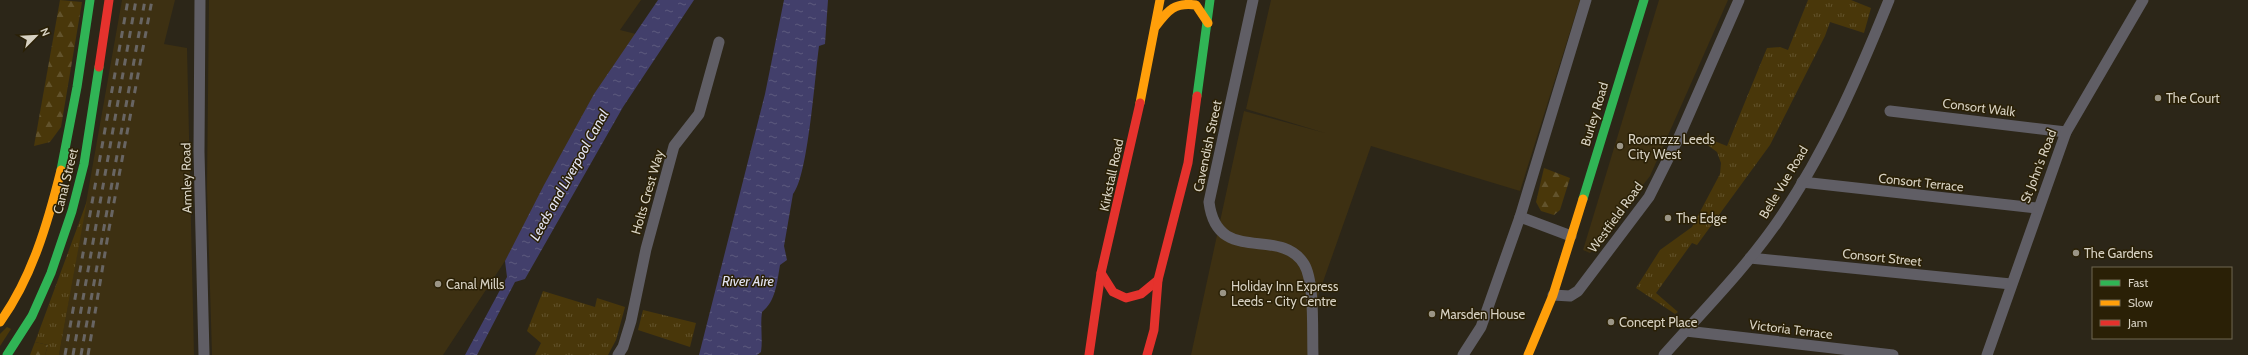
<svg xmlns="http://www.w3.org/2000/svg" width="2248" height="355" font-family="Cabin,sans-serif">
<defs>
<pattern id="grass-tufts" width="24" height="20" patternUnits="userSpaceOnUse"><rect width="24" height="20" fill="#49370a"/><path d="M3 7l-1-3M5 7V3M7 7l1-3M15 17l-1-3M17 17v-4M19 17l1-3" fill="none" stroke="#62532c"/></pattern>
<pattern id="forest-firs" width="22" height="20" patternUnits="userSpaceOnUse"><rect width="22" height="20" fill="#49370a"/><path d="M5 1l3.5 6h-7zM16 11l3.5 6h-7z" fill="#62532c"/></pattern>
<pattern id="water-ripples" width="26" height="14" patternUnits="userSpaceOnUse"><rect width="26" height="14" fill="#423f6b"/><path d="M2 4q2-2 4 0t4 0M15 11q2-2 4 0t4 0" fill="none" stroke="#5d5a7e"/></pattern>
</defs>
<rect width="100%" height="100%" fill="#2c2618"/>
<!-- built -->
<g fill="#3d3012">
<path d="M122,0H175L164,44L187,48L194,355H59Z"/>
<path d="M209,0H641L620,30L636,34L505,261L443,355H212L207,188Z"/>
<path d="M1271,0H1580L1520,191L1371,146L1318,296V355H1191L1244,111L1325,133L1246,109Z"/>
<path d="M1659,0H1728L1650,176L1590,253L1583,250Z"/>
</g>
<!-- grass -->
<g fill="url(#grass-tufts)">
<path d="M1808,0H1851L1871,8L1864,33L1830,22L1825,36L1770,145L1697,245L1692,243L1656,293L1678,312L1675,314L1636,288L1660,250L1692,227L1720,174L1721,163L1717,152L1698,138L1699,135L1727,146L1767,48L1780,47L1788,50Z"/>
<path d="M87,201L59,355H45L48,345L35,342Z"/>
<path d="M543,291L595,307L597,298L625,307L616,340L608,355H535L541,343L527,331Z"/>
<path d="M643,310L696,323L690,347L638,330Z"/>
<path d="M7,327L11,329L0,346V334Z"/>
</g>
<!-- forest -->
<g fill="url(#forest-firs)">
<path d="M60,0L82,2L61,127L50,142L34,146Z"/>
<path d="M1544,168L1570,178L1560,210L1554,215L1541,211L1536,202Z"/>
<path d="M35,342L48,345L45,355H30Z"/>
</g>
<!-- water -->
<g fill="url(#water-ripples)">
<path d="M658,0H694L623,107L525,279L515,282L477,355H465L507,277L505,261L544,185L594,94Z"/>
<path d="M784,0H828L825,44L819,46C815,75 808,177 793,194L784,246L787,260L780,265C777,282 776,301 762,312C760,326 763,338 761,352L757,355H699L765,94Z"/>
</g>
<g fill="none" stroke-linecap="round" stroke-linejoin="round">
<!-- street -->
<g stroke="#605e65" stroke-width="11">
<path d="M200,0L199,152L204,355"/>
<path d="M1253,0L1209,202C1217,267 1280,225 1304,264C1315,282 1312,333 1313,355"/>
<path d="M1890,111L2066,132"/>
<path d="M1802,182L2037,208"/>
<path d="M1520,217L1571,236"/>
<path d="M1750,258L2011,284"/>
<path d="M1553,295L1570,296L1578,291L1649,197L1679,137L1739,0"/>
<path d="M1686,331L1893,355"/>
<path d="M618,355L623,347L631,321L646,249L674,146L699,114L719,42"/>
<path d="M1463,355L1481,327L1520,217L1586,0"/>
<path d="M1664,355C1702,312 1743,271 1776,224C1824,155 1858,77 1889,0"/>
<path d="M1987,355L2066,132L2143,0"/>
</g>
<!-- fast -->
<g stroke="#30b455" stroke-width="9">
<path d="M1197,96L1210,0"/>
<path d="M61,170L77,87L90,0"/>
<path d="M1583,199L1644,0"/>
<path d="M7,355L32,316L51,273L72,211L84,164L99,67"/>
</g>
<!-- slow -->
<g stroke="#ff9f0a" stroke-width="9">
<path d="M1156,26C1168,10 1175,2 1196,5L1208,23"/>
<path d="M1140,103L1160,0"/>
<path d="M0,322C32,278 48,222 61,170"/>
<path d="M1528,355L1553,295L1583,199"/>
</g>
<!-- jam -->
<g stroke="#e5322d" stroke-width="9">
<path d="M99,67L109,0"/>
<path d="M1101,273L1113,292L1126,298L1141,294L1158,280"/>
<path d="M1089,355L1101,273L1140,103"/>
<path d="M1147,355L1154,330L1158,280L1188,163L1197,96"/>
</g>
<!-- rail -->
<g stroke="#686563" stroke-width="3" stroke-dasharray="7 7" stroke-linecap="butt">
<path d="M65,355L128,0"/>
<path d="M73,355L136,0"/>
<path d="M81,355L145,0"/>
<path d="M88,355L109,229L152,0"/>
</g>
</g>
<!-- markers -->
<g fill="#9b9586" stroke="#2a2006" stroke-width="1.5">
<circle cx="2158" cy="98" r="4"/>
<circle cx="1620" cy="146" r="4"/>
<circle cx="1668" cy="218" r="4"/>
<circle cx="2076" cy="253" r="4"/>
<circle cx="438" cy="284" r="4"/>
<circle cx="1223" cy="293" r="4"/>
<circle cx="1432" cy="314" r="4"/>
<circle cx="1611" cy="322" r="4"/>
</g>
<g text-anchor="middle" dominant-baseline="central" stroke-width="3" stroke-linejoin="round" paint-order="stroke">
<!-- poi labels -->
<g font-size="13" fill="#d7d1c2" stroke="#2a2006" text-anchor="start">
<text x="2166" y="98">The Court</text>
<text x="1628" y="139">Roomzzz Leeds<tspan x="1628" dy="15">City West</tspan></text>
<text x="1676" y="218">The Edge</text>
<text x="2084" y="253">The Gardens</text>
<text x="446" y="284">Canal Mills</text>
<text x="1231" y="286">Holiday Inn Express<tspan x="1231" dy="15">Leeds - City Centre</tspan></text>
<text x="1440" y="314">Marsden House</text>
<text x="1619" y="322">Concept Place</text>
</g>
<!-- street labels -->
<g font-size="13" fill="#d7d1c2" stroke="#2a2006">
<text transform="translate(1979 107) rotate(7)">Consort Walk</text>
<text transform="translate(1594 114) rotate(-73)">Burley Road</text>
<text transform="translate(1207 146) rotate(-78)">Cavendish Street</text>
<text transform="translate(2038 166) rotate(-69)">St John's Road</text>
<text transform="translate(1111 175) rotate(-78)">Kirkstall Road</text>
<text transform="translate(186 178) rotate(-91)">Armley Road</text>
<text transform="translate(65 181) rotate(-76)">Canal Street</text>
<text transform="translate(1783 182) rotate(-59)">Belle Vue Road</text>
<text transform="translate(1921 182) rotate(6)">Consort Terrace</text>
<text transform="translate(647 192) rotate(-74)">Holts Crest Way</text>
<text transform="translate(1615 217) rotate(-54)">Westfield Road</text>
<text transform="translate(1882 257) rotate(6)">Consort Street</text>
<text transform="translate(1791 329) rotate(7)">Victoria Terrace</text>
</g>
<!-- water labels -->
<g font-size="14" font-style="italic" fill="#e2e3f3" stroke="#2a2006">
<text transform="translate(569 175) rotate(-61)">Leeds and Liverpool Canal</text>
<text x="748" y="281">River Aire</text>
</g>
</g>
<!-- legend -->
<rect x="2092" y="267" width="140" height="72" fill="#2a2006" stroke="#6f6751"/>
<rect x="2100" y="280" width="20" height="6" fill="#30b455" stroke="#6f6751"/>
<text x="2128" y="287" font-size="12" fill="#d7d1c2">Fast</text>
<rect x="2100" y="300" width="20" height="6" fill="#ff9f0a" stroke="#6f6751"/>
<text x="2128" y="307" font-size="12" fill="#d7d1c2">Slow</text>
<rect x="2100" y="320" width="20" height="6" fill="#e5322d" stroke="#6f6751"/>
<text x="2128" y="327" font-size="12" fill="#d7d1c2">Jam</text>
<!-- north arrow -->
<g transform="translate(36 36) rotate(66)" stroke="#2a2006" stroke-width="3" paint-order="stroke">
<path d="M0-3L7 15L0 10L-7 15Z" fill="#d7d1c2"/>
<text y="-6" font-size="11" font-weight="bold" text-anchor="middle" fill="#d7d1c2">N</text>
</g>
</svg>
